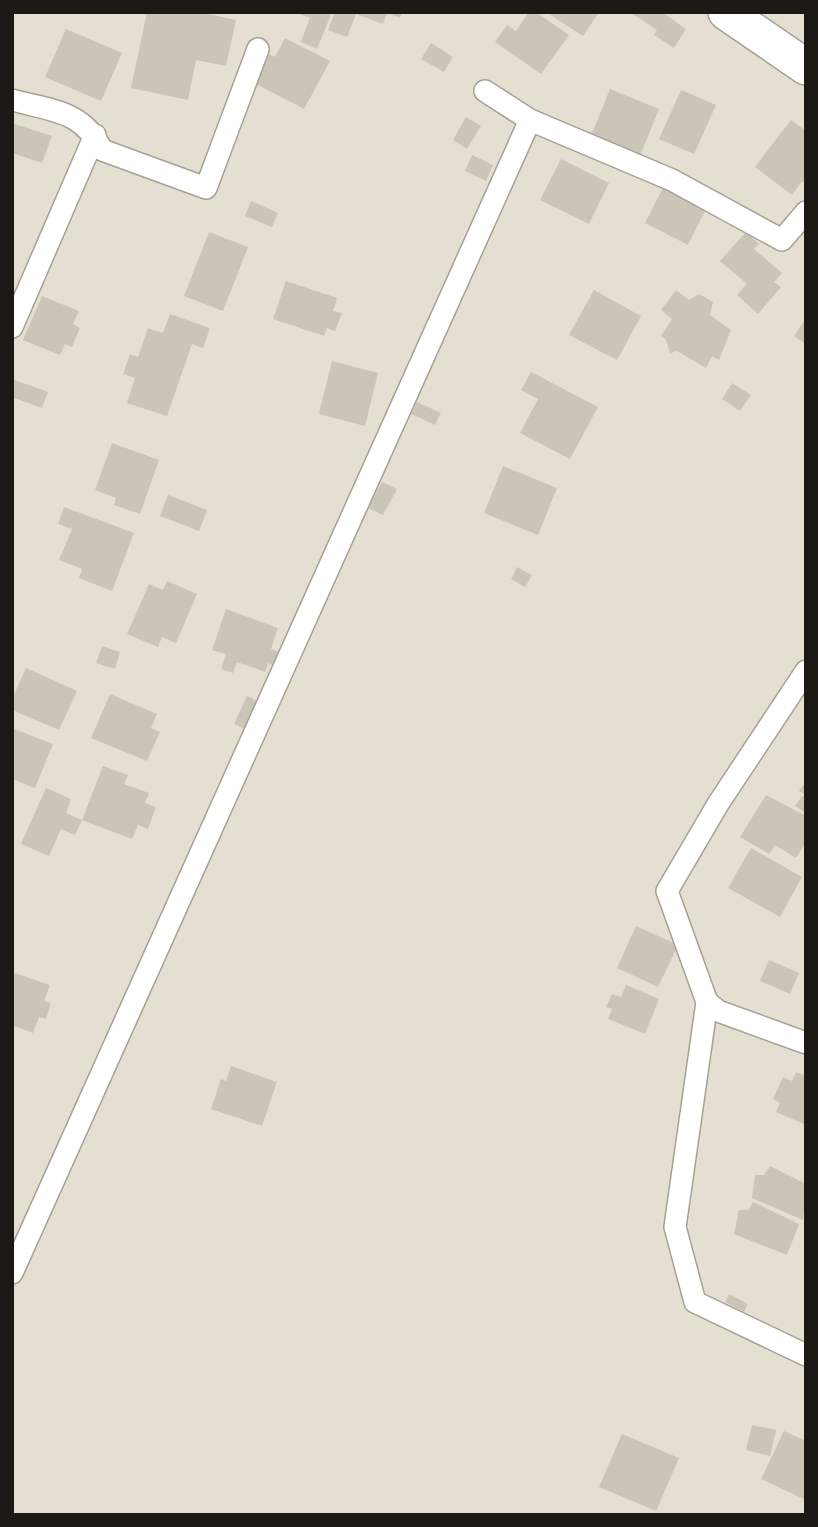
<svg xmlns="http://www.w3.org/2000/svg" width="818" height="1527" font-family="'Crimson Pro',serif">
<rect width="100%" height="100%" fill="#e4dfd0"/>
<!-- building -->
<g fill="#cbc5b7">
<path d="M147,12H199L236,20L226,66L196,60L188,100L131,88Z"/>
<path d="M295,12H332L317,49L301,42L310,18Z"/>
<path d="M335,12H402L400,18L387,13L383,24L356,14L347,37L328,30Z"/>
<path d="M529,12H536L569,35L541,74L495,42L507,25L516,31Z"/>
<path d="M546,12H599L583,36Z"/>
<path d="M630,12H662L686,29L674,48L654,35L657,30Z"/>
<path d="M66,29L122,53L101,101L45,77Z"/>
<path d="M285,38L330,61L304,109L256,84L269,54L275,57Z"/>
<path d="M431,43L453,57L444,72L421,59Z"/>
<path d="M610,89L659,109L638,161L589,141Z"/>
<path d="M681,90L716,105L694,154L659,139Z"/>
<path d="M466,117L481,126L467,149L453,140Z"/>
<path d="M791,120L806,131V184L802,181L792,195L755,167Z"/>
<path d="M12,123L52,136L42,163L12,153Z"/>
<path d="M472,155L493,165L486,181L465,171Z"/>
<path d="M561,159L609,183L589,224L540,200Z"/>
<path d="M664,186L707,207L688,245L645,223Z"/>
<path d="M251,201L278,213L272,227L245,216Z"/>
<path d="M209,232L248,247L223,311L184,296Z"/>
<path d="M746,232L759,244L754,249L782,273L774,282L781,287L758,314L737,295L747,284L720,261Z"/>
<path d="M286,281L337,298L333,311L342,313L335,331L327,328L324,336L273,319Z"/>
<path d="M594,290L641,316L617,360L569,335Z"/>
<path d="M676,290L689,300L699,294L713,302L710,315L731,330L719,360L712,356L706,368L677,351L670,353L666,340L661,336L672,319L661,310Z"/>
<path d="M42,296L79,311L73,324L80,328L72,347L65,344L60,355L23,340Z"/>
<path d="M170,314L210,328L203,348L192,344L167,416L127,403L135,378L123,374L130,354L138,357L148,328L163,333Z"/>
<path d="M806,318V344L794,336Z"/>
<path d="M332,361L378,373L365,426L319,414Z"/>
<path d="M531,372L598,407L570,459L520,433L538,399L521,390Z"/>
<path d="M12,379L48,392L42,408L12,397Z"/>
<path d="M732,383L751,395L740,411L722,399Z"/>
<path d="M417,402L441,413L435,425L411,414Z"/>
<path d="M112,443L159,460L140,514L114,505L116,498L95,490Z"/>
<path d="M503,466L557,488L538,535L484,513Z"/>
<path d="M382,482L397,489L383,515L368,508Z"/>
<path d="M168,495L207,510L199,531L160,516Z"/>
<path d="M64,507L134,533L112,591L79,578L82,569L59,560L72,529L58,524Z"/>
<path d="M517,567L532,575L525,587L511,579Z"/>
<path d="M167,581L197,594L176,643L162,637L158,647L127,634L149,584L163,590Z"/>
<path d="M226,609L278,628L271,649L281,653L276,666L268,663L265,672L237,662L233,673L221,669L226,654L212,650Z"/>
<path d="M102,646L120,652L115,669L96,663Z"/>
<path d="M26,668L77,691L59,730L12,710V699Z"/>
<path d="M110,694L157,714L151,728L160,732L147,761L91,738Z"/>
<path d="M247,696L265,705L252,732L234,724Z"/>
<path d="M12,728L53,744L35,788L12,779Z"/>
<path d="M103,766L128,775L124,784L149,793L145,803L156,807L148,829L138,825L132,839L82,820Z"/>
<path d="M806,781V795L799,791Z"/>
<path d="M46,788L71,799L66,813L82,820L75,835L61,829L49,856L21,844Z"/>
<path d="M766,795L806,816V842L796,858L775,845L769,854L740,837Z"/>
<path d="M802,796L806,798V813L795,806Z"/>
<path d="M751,848L802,877L780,917L728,888Z"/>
<path d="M636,926L678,945L658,987L617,968Z"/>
<path d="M769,960L799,973L790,994L760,981Z"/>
<path d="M12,972L50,985L44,1001L51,1003L46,1019L39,1017L33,1033L12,1025Z"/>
<path d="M626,985L659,999L645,1034L608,1019L612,1009L606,1007L612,994L621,997Z"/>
<path d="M231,1066L277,1082L262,1126L211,1109L221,1079L226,1081Z"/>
<path d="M796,1072L806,1076V1125L776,1112L780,1103L773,1099L783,1077L792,1081Z"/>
<path d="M770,1166L806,1184L803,1220L752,1198L755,1175H764Z"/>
<path d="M753,1202L799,1224L787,1255L734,1234L739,1210H748Z"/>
<path d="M729,1294L748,1304L744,1312L725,1302Z"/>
<path d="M752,1425L776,1430L770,1456L746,1450Z"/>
<path d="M784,1431L806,1441V1500L761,1479Z"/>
<path d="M622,1434L679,1458L656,1511L599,1487Z"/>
</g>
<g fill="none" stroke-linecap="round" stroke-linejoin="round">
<!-- minor casing -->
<g stroke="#a6a194" stroke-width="24">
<g id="minor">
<path d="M485,91L530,120"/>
<path d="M12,100C52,111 82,110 102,150L206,188L258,49"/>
<path d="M12,327L95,135"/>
<path d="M806,671L718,804L667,891L707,1002L675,1227L695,1302L806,1355"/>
<path d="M707,1002L718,1011L806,1043"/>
<path d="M12,1273L530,120L672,180L782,240L806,212"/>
</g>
</g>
<!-- trunk casing -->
<g stroke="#a6a194" stroke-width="38">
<path id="trunk" d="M726,12L806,67"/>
</g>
<!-- minor -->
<use href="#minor" stroke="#fff" stroke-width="21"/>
<!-- trunk -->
<use href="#trunk" stroke="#fff" stroke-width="35"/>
</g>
<!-- border -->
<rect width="818" height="1527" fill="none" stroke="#1b1914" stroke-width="28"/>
</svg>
